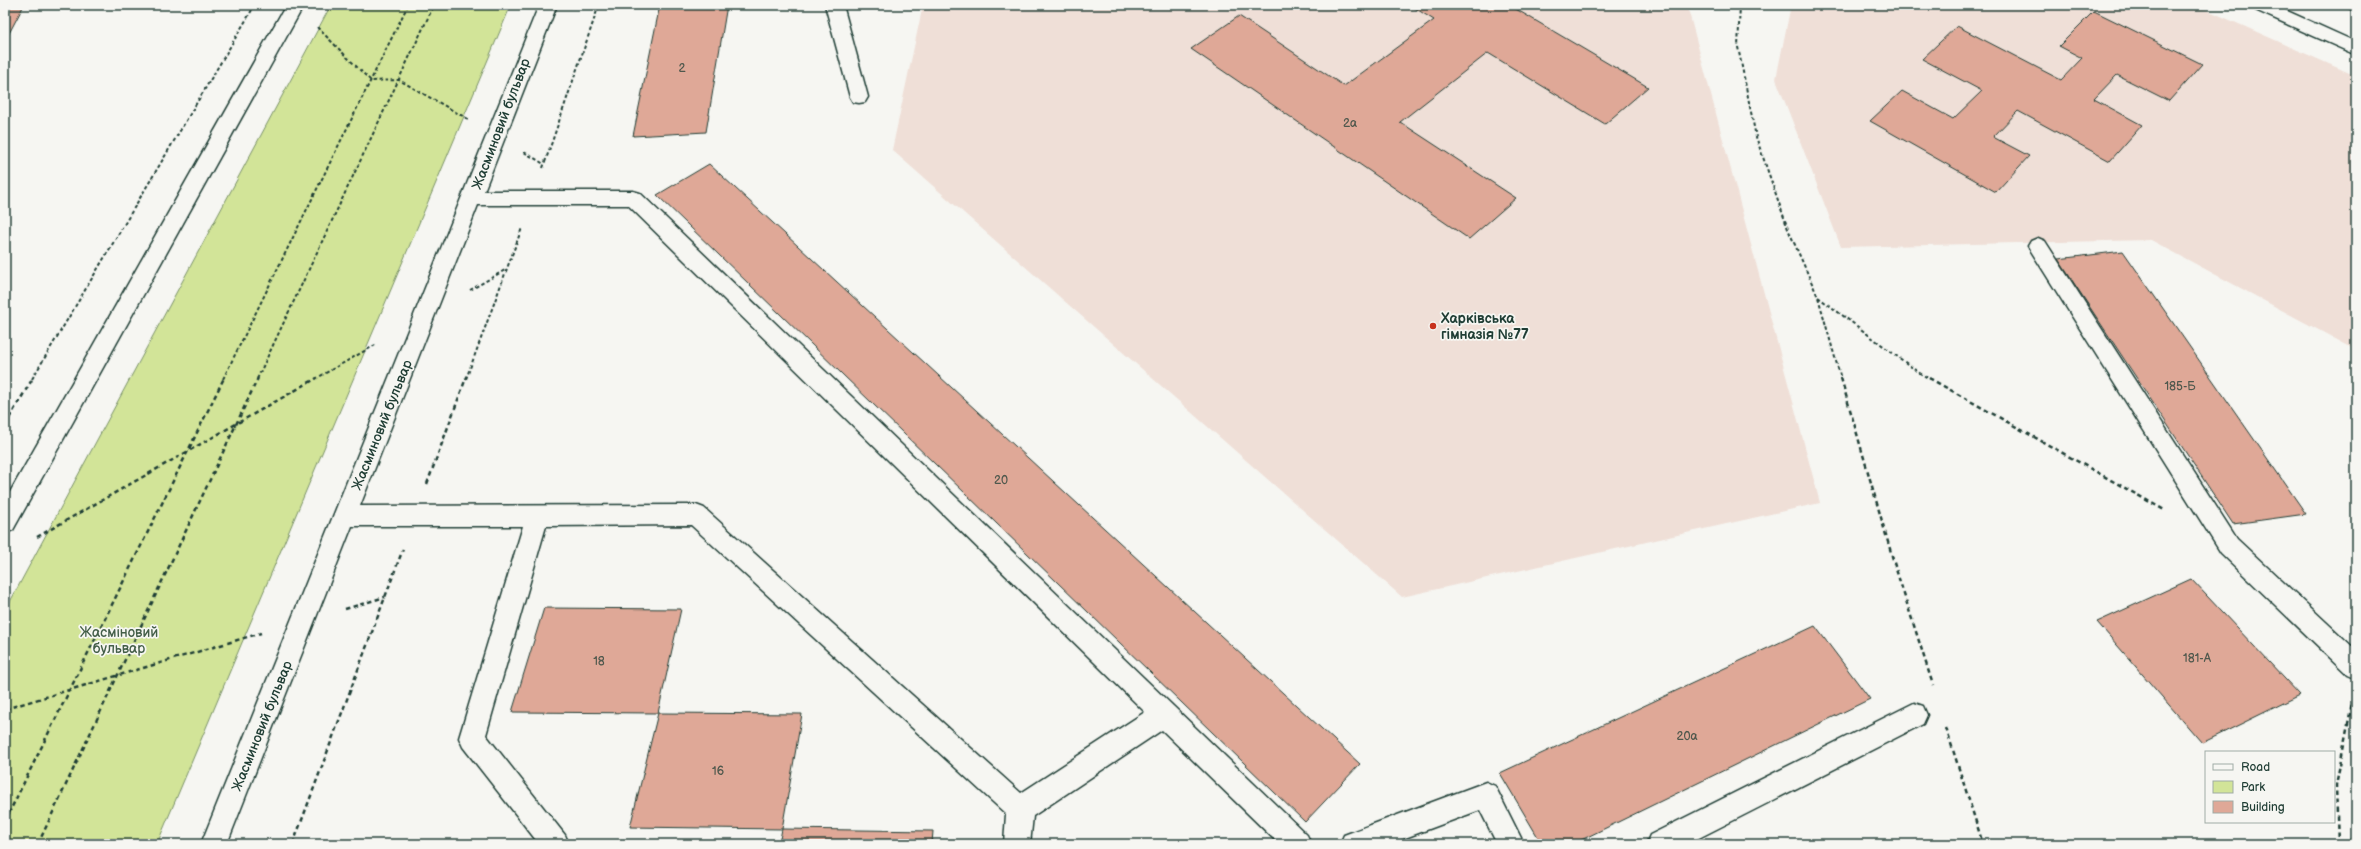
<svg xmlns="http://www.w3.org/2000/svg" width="2361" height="849" font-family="'Balsamiq Sans',sans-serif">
<rect width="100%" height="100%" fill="#f6f6f2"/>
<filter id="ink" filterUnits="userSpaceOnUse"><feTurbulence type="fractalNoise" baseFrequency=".025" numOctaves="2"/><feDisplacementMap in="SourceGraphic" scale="8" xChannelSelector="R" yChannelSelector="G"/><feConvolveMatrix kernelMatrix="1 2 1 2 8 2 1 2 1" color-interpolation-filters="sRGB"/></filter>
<g filter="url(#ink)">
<!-- built -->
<g fill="#efdfd7">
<path d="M923,5H1687L1820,503L1402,597L892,150Z"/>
<path d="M1791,5H2196L2356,76V350L2151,240L1841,247L1776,79Z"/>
</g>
<!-- green -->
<path fill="#d2e498" stroke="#789066" d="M331,5H511L157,844H5V611Z"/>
<!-- building -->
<g fill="#dfa897" stroke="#1f3d34">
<path d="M5,5H24L5,41Z"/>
<path d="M660,5H727L706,132L633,136Z"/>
<path d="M1410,5H1509L1648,87L1605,124L1488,53L1400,122L1516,198L1469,239L1191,49L1239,16L1344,86L1434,20Z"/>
<path d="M2340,5H2356V12Z"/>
<path d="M2094,11L2202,64L2169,101L2117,75L2094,99L2142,125L2110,161L2018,111L1993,137L2029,156L1996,192L1870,121L1902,91L1953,119L1982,91L1922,59L1957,26L2061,80L2082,58L2059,46Z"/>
<path d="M709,164L1360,764L1305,822L657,195Z"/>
<path d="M2123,251L2306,514L2233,524L2058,259Z"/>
<path d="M2191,579L2300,695L2202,743L2097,622Z"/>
<path d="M544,608L681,609L658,713L512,712Z"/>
<path d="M1815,626L1870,699L1573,844H1542L1500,773Z"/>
<path d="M658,713L802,714L782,829L630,827Z"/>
<path d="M782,829L933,831L932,844H779Z"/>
</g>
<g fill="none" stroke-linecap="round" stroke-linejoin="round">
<!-- minor casing -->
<g stroke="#1f3d34" stroke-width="3">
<g id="minor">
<path d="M286,5H304L13,530L5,533V501Z"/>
<path d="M539,5H557L484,191H633L640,193L1307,835L1311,844H1279L1162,730L1033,816L1030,844H1004L1006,814L691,525L546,526L486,735L565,835L569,844H539L463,747L459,738L523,526H352L227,844H201ZM478,205H628L1145,712L1021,793L704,508L696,505L360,506Z"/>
<path d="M825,5H843L868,97L865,102L859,103L853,102L850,97Z"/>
<path d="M2250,5H2274L2356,42V55L2253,9Z"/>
<path d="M2038,238L2045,241L2237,539L2356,650V678L2347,674L2221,553L2031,251L2028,246L2031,241Z"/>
<path d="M1914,703L1923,706L1927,715L1923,724L1687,844H1646L1650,835Z"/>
<path d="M1486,782L1495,786L1524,844H1497L1480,810L1389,844H1340L1344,835Z"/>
</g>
</g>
<!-- path-far1 -->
<g stroke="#1f3d34" stroke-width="2" stroke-dasharray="3.5 2.5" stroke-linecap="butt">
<path d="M1740,5L1738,47L1756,137L1788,229L1818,297L1841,379"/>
<path d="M317,27L371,81L399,80L468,119"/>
<path d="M524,152L544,164"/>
<path d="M543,168L599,5"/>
<path d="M470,290L505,270"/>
<path d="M1818,297L1918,372L1930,379"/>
<path d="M32,379L255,5"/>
<path d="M223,379L408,5"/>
<path d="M257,379L434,5"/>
<path d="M315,379L377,344"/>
<path d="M466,379L522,228"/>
</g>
<!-- path -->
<g stroke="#1f3d34" stroke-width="2.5" stroke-dasharray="4.5 3.5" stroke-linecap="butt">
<path d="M1841,378L1894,563L1933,685"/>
<path d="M1929,378L2166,511"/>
<path d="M5,425L33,378"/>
<path d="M427,484L466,378"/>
<path d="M37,537L317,378"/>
<path d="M345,609L385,597"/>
<path d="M5,709L261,633"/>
<path d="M1946,728L1983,844"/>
<path d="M5,821L224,378"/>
<path d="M38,844L258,378"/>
<path d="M293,844L403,549"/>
<path d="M2338,844L2336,785L2353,698"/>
</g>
<!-- minor -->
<use href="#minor" fill="#f6f6f2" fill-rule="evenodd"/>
</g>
</g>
<!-- markers -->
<circle fill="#c8321e" stroke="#f6f6f2" stroke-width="1.5" cx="1433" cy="326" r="4"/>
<g text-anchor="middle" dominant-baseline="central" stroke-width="3.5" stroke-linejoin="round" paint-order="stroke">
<!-- number labels -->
<g font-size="12" fill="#4f584d">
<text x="682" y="68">2</text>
<text x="1350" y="123">2а</text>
<text x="2180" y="386">185-Б</text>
<text x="1001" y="480">20</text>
<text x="2197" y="658">181-А</text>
<text x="599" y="661">18</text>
<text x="1687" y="736">20а</text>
<text x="718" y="771">16</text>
</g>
<!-- street labels -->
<g font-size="14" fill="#1f3d34" stroke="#f6f6f2">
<text transform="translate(501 124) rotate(-69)">Жасминовий бульвар</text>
<text transform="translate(382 425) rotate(-68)">Жасминовий бульвар</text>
<text transform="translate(262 726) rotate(-68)">Жасминовий бульвар</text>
</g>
<!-- poi labels -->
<g font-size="14" font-weight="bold" fill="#1f3d34" stroke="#f6f6f2" text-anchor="start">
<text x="1441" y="318">Харківська<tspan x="1441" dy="16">гімназія №77</tspan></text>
</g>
<!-- park labels -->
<g font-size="14" fill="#435e48" stroke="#f6f6f2">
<text x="119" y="632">Жасміновий<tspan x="119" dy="16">бульвар</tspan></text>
</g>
</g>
<!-- margin -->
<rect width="2361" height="849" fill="none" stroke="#f6f6f2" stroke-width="20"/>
<rect x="10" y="10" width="2341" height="829" fill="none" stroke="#1f3d34" stroke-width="1.5" filter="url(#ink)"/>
<!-- legend -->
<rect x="2205" y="751" width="130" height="72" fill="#f6f6f2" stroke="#a0aca6"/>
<rect x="2213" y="764" width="20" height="6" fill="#f6f6f2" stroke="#a0aca6"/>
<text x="2241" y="771" font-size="12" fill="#1f3d34">Road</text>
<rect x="2213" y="781" width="20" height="12" fill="#d2e498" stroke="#a0aca6"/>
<text x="2241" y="791" font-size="12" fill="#1f3d34">Park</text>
<rect x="2213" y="801" width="20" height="12" fill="#dfa897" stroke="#a0aca6"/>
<text x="2241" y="811" font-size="12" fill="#1f3d34">Building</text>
</svg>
